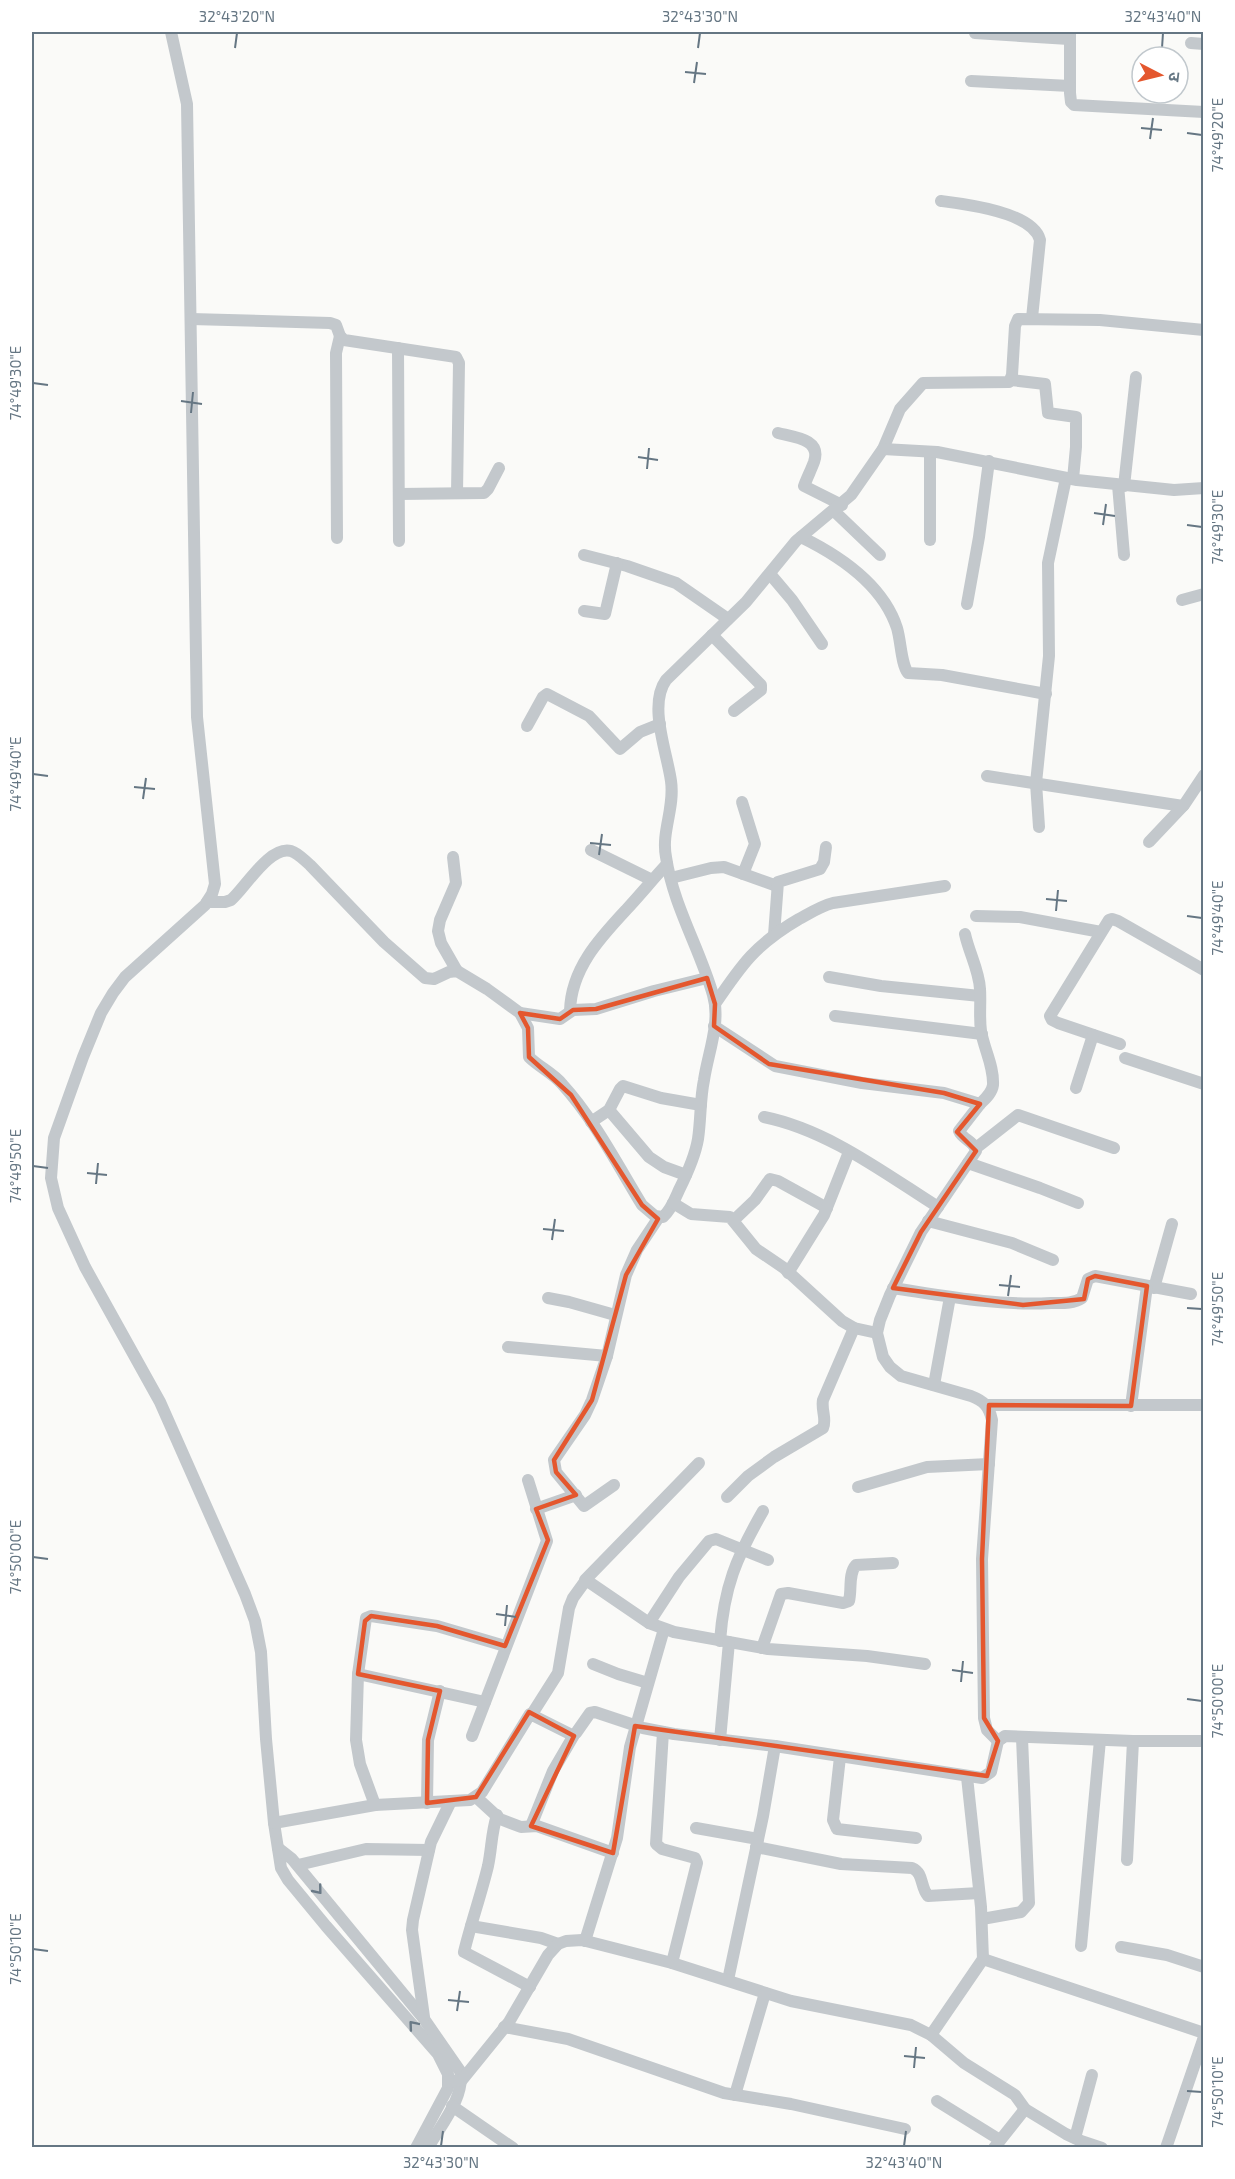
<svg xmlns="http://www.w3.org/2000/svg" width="1235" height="2179" font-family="'Exo 2','Noto Sans Devanagari',sans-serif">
<rect width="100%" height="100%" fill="#fafaf8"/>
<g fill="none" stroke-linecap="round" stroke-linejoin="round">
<!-- minor -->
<g stroke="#c3c8cc" stroke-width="12">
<path d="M171,32L187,104L197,717L215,884L212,894L205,905L125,977L113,993L101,1013L83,1057L54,1138L51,1178L58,1208L85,1267L160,1402L245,1594L255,1621L261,1652L266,1739L274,1823L281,1868L288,1880L326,1926L438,2054L448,2074V2088L416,2148"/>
<path d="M1070,32V93L1071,102L1074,105L1204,112"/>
<path d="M975,33L1069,39"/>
<path d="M1191,43L1204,44"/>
<path d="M971,81L1070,86"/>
<path d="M941,201C965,204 1033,212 1040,240L1032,318"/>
<path d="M191,319L330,323L336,325L340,336L344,340L456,357L459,363L457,493"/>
<path d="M398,348L399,541"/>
<path d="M1011,380L1045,384L1048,413L1076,417V447L1073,479"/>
<path d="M778,433C794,437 822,439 814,462C811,470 807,478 804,486L842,505"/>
<path d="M883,449L900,409L923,383L1009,382L1012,375L1015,326L1018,319L1100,320L1204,330"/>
<path d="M1118,485L1124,555"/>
<path d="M1124,486L1136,377"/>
<path d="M399,494L484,493L488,489L499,468"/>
<path d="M834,511L880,555"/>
<path d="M801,537C840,556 883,585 897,628C901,641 901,664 908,673L942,675L1046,694"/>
<path d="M337,538L336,353L340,336"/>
<path d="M930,540V452"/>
<path d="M584,555L627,566L676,583L728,619"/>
<path d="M770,574L792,600L822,644"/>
<path d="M1182,600L1204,594"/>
<path d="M967,604L979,537L989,461"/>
<path d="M584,611L605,614L617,563"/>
<path d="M712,635L761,685V690L734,711"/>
<path d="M527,726L543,697L547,694L589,716L620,749L640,732L660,724"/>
<path d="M987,776L1183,806"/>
<path d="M742,802L755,844L743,874"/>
<path d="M1039,827L1036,783L1049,656L1048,563L1066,478"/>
<path d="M1149,842L1184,805L1204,775"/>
<path d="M591,850L652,880"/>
<path d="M453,857L456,883L440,920L438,931L441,943L457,971"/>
<path d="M671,878L711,868L724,867L777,886"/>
<path d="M207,902H225L231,900C245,888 270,845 291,851C298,853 304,860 310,865L384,942L425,978L434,979L449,972L457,971L487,989L520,1013L528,1028L529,1057C539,1067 553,1073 562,1084C594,1119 617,1164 642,1205L655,1216L663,1217C671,1210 675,1199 679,1190C687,1174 695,1157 698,1139C701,1119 700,1099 704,1080C708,1053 721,1022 713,995C700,949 673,905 666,857C661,832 675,808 671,781C667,752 648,705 666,680L746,602L796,541L851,495L883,449L937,452L1077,480L1174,490L1204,488"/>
<path d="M976,916L1020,917L1101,932"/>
<path d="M774,935L778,882L820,869L824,862L826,847"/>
<path d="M829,977L881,986L980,996"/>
<path d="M715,1004C742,964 756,944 799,919C810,913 821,906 833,903L945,886"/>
<path d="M570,1011C571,969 599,939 626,910C640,895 653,879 667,864"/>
<path d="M520,1013L560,1019L573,1010L596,1009L654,991L707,978"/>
<path d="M835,1016L982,1034"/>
<path d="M714,1026L775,1066L862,1083L944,1093L980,1104C985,1099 992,1093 993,1085C994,1066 984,1049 981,1031C979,1016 981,1003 980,989C979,970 969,953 965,934"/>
<path d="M1120,1044L1058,1023L1052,1020L1050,1016L1109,920L1112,919L1118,921L1204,970"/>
<path d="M1125,1058L1204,1084"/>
<path d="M1076,1088L1093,1035"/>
<path d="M980,1104L959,1131C962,1139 975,1142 976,1151L921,1232L890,1295L880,1320L877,1333L883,1357L890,1367L901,1376L971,1396C984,1401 989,1406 992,1420L982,1559L984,1718L987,1730L998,1741"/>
<path d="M609,1110L649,1157L664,1167L686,1175"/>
<path d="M764,1117C828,1130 884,1173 938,1207"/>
<path d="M591,1122L609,1110L620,1089L623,1086L661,1098L701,1105"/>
<path d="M976,1148L1018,1115L1114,1148"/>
<path d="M968,1163L1040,1188L1078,1203"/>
<path d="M673,1203L691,1214L730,1217L756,1249L784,1268L842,1321L854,1328L877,1333"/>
<path d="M734,1220L755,1200L770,1179L778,1181L827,1208"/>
<path d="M928,1221L1012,1243L1053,1260"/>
<path d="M788,1273L824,1215L849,1152"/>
<path d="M893,1288C946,1296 997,1306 1051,1303C1062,1303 1073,1304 1082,1298L1088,1279L1095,1276L1191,1294"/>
<path d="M1154,1288L1172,1224"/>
<path d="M548,1298L569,1302L615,1315"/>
<path d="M508,1347L607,1356"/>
<path d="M934,1385L950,1297"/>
<path d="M987,1405H1204"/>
<path d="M1131,1406L1147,1286"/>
<path d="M614,1485L584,1506L556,1472L554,1460L585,1415L592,1400L607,1356L626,1275L637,1250L659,1217"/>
<path d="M858,1487L927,1467L989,1464"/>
<path d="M727,1497L748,1476L774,1457L823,1428C827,1419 821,1410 823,1400L854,1328"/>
<path d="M536,1509L576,1495"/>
<path d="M585,1580L699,1463"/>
<path d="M649,1623L679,1577L709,1541L716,1539L768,1560"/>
<path d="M720,1641C724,1587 736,1558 763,1511"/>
<path d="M762,1648L781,1594L788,1593L843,1603L849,1601C852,1589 848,1574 856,1565L893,1563"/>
<path d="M593,1664L618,1674L648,1683"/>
<path d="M358,1674L485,1702"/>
<path d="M532,1714L558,1673L569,1608L573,1598L586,1580L649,1623L674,1632L768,1649L867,1656L925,1664"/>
<path d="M663,1732L656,1844L662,1849L695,1858L697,1863L672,1963"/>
<path d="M472,1736L547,1541L528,1480"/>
<path d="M720,1740L729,1642"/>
<path d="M840,1757L833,1820L837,1829L916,1838"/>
<path d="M476,1797L500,1819L521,1827L537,1826L613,1853"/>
<path d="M427,1803L428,1740L440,1691"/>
<path d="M375,1805L360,1764L356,1740L358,1674L366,1618L371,1616L437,1626L505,1646"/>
<path d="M497,1815C491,1834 492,1847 488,1866C481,1895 471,1923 464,1952L530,1987"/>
<path d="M274,1823L375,1805L470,1800L482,1792L530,1714L572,1735L576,1733L590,1713L595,1712L643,1728L674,1734L775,1746L982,1778L991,1772L998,1741L1005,1736L1133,1741H1204"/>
<path d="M531,1826L553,1771L574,1735"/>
<path d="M696,1828L758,1839"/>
<path d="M756,1847L841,1864L912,1868C924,1873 920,1887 928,1896L979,1893"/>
<path d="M278,1848L292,1859L424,2019L460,2071C466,2096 440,2126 428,2148"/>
<path d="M1127,1860L1133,1741"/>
<path d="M298,1865L366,1849L429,1850"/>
<path d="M982,1919L1021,1912L1029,1903L1022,1738"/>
<path d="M471,1926L541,1938L558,1944"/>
<path d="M585,1941L617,1838L630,1747L664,1629"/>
<path d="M1081,1946L1100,1740"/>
<path d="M1121,1947L1167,1955L1204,1967"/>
<path d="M983,1959L1204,2033"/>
<path d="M728,1980L763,1816L775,1746"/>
<path d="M424,2017L412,1930L413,1920L431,1842L451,1801"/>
<path d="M504,2027L568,2039L724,2093L791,2104L905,2129"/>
<path d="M931,2035L983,1959L981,1907L967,1777"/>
<path d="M448,2082L462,2080L509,2022L548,1955L558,1944L566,1941L582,1940L672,1963L791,2001L911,2025L931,2035L964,2063L1015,2095L1025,2109L1066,2134L1081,2141L1102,2148"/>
<path d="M735,2095L765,1993"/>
<path d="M937,2101L1000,2140"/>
<path d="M452,2106L513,2148"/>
<path d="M1075,2138L1092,2075"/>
<path d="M994,2148L1025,2109"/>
<path d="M1166,2148L1204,2037"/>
</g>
</g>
<!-- one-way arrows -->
<defs><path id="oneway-chevron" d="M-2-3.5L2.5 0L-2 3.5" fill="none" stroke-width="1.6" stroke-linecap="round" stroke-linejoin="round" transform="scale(1.5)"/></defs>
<g stroke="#6a7a87">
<use href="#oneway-chevron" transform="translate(318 1890) rotate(51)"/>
<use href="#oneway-chevron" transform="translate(413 2025) rotate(-130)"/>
</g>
<!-- marked area -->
<path fill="none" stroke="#e4572e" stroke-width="4.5" stroke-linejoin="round" d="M707,978L715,1004L714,1026L769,1064L944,1093L980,1104L957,1132L976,1151L921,1232L893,1288L1023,1305L1084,1299L1088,1279L1095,1276L1147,1286L1131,1406L989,1405L982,1559L984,1718L998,1741L987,1776L635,1726L613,1853L531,1826L574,1736L529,1712L476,1797L427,1803L428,1740L440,1691L358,1674L365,1621L371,1616L437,1626L505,1646L548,1540L536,1509L576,1495L556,1472L554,1460L592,1400L626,1275L658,1219L642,1205L571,1095L529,1057L528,1028L520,1013L560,1019L573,1010L596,1009Z"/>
<!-- ticks -->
<path fill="none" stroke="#657683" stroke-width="2" d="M235,48L237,33M698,48L700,33M1162,48L1163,33M685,72L706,74M694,83L697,62M1141,128L1162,130M1187,133L1202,135M1150,139L1153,118M33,383L48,385M181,401L202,404M191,413L193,392M638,457L658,460M647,469L649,448M1094,513L1115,516M1103,525L1106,504M1187,525L1202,527M33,774L48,776M134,787L155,789M143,799L146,778M590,843L611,845M599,855L602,834M1046,899L1067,901M1056,911L1058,890M1187,916L1202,918M33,1166L48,1168M87,1173L107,1175M96,1184L98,1163M543,1229L564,1231M552,1240L555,1219M999,1285L1020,1287M1008,1296L1011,1275M1187,1308L1202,1309M33,1557L48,1559M496,1614L516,1617M505,1626L507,1605M952,1670L973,1673M961,1682L963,1661M1187,1699L1202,1701M33,1949L48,1951M448,2000L469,2002M457,2011L460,1991M904,2056L925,2058M914,2068L916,2047M1187,2091L1202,2092M441,2146L443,2131M904,2146L906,2131"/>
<!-- border -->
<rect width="1235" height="2179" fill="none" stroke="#ffffff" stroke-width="66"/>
<!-- north arrow -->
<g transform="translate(1160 75) rotate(97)"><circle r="28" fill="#ffffff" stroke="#c1c8cd" stroke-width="1.5"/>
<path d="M0-4.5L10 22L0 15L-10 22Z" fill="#e4572e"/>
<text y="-9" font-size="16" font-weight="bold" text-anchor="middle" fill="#657683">उ</text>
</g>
<rect x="33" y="33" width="1169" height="2113" fill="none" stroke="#657683" stroke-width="2"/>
<g font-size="15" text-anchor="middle" fill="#657683">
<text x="237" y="22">32°43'20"N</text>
<text x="700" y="22">32°43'30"N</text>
<text x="1163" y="22">32°43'40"N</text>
<text transform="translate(1218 135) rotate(-90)" y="5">74°49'20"E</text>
<text transform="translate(16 383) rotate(-90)" y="5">74°49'30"E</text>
<text transform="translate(1218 527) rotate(-90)" y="5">74°49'30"E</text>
<text transform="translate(16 774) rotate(-90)" y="5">74°49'40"E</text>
<text transform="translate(1218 918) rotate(-90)" y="5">74°49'40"E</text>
<text transform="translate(16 1166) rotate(-90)" y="5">74°49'50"E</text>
<text transform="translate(1218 1309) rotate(-90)" y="5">74°49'50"E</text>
<text transform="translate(16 1557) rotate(-90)" y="5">74°50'00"E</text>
<text transform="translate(1218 1701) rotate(-90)" y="5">74°50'00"E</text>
<text transform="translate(16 1949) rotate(-90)" y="5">74°50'10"E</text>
<text transform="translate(1218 2092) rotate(-90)" y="5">74°50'10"E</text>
<text x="441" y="2168">32°43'30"N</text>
<text x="904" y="2168">32°43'40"N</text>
</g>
</svg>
